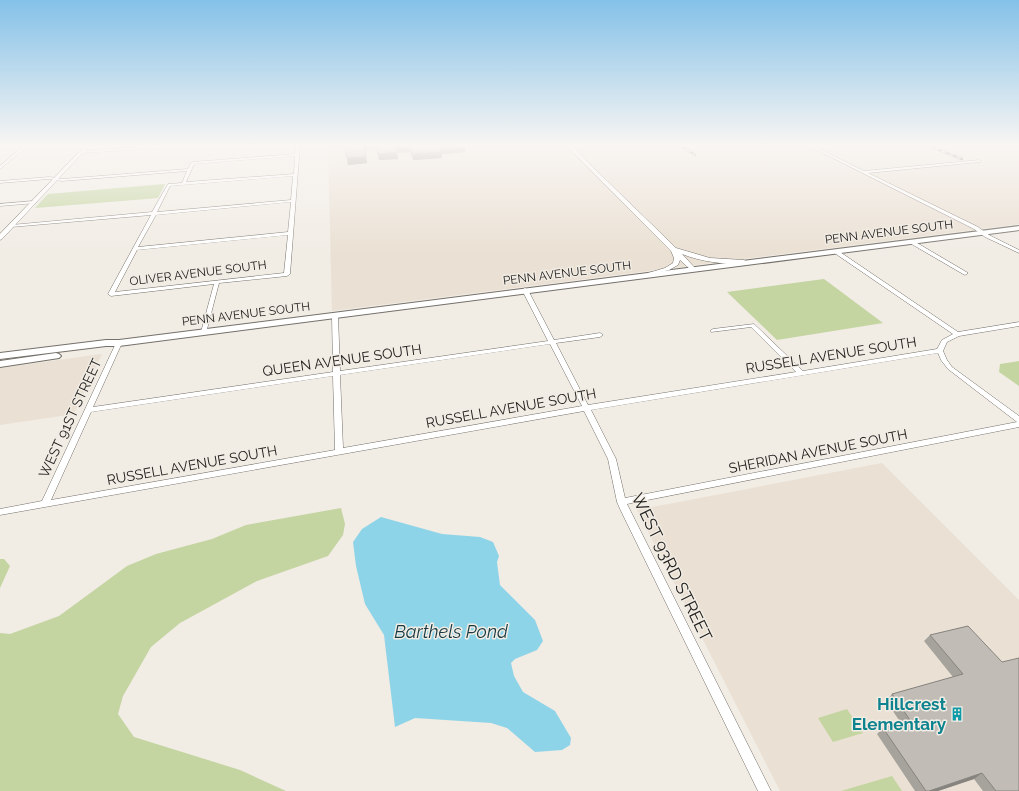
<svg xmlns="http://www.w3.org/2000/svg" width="1019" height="791" font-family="Raleway,sans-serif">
<rect width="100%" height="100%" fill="#f1ece4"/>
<!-- built -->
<g fill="#eae0d3">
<path d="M328,145H1019V224L332,311Z"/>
<path d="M102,354L74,414L0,425V368Z"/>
<path d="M882,463L1019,600V791H780L637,510Z"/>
</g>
<!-- green -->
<g fill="#c4d5a1">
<path d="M165,184L158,198L35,208L48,194Z"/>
<path d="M824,279L883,323L777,340L727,292Z"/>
<path d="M1019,361V386L999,372L1000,364Z"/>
<path d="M341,508L345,524L343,535L328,556L257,581L180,623L151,647L123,696L118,714L134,737L240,770L286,791H0V633L10,634L59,616L127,566L156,554L212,539L246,525Z"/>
<path d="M0,559H4L10,566L0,588Z"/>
<path d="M847,709L863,733L833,742L818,718Z"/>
<path d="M892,776L902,791H841Z"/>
</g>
<!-- water -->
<path fill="#8ed4e8" d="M381,517L442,534L480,537L493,542L499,556L497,562L500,585L535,620L543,641L537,650L515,659L511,663L514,676L523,692L555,711L571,738L570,745L562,750L535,752L507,728L491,723L415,718L395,727L384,635L365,604L356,566L353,542L362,529Z"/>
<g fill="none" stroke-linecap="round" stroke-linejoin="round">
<!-- minor casing -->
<g stroke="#74706a" stroke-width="1">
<g id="minor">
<path d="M25,145H29L0,169V166Z"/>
<path d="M176,145H190L188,146L81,153L79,152L81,151Z"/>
<path d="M296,145H300L290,274L287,276L219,283L206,333L204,334L201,332L214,284L111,296L108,294L151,215L11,227L9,226L11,225L152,212L168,184L182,183L187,171L62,181L49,179L0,183V181L49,177L62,179L188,169L191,163L193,162L295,154ZM295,156L294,174L186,182L194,164ZM293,176L291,200L157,212L170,186ZM291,202L288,232L138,247L156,215ZM288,235L284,273L115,292L137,250Z"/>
<path d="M807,145H811L864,171L980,160V162H979L868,173L978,227L989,235L1019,250V253L985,237L974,229Z"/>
<path d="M34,201L36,202V203L0,206V204Z"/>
<path d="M908,240H912L968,273L965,275L963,274L908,242Z"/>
<path d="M833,250H837L958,332L1019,322V326L959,336L947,342L943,351L947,360L952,367L1019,416V427L627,504L771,791H758L621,511L617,502L608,459L584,411L0,515V509L42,501L116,343L119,341L122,343L93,407L333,372L332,315L335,313L338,315L340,371L548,341L522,290L525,288L528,290L554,340L600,333L603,335L600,337L556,343L588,405L796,372L751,327L711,332L710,331L713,329L754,324L803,371L937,349L942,340L953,334L833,252ZM550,344L582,406L343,448L340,375ZM938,353L941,360L948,369L1017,422L625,498L616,459L591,410ZM333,376L335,450L51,500L91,412Z"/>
</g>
</g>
<!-- tertiary casing -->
<g stroke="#74706a" stroke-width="1">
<g id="tertiary">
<path d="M86,145H90L2,239L0,240V234Z"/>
<path d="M566,145H570L676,248L710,258L744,260L747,262L744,264C723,264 702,262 682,254L695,268V270H691L680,260L678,265L669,270L648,275V273L665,268L673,263L674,258L671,251Z"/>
</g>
</g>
<!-- secondary casing -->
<g stroke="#74706a" stroke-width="2">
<g id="secondary">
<path d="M1019,226V230L119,346H106L0,359V353L106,340H119Z"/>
<path d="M56,353L59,354L61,356L59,358L0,367V361Z"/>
</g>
</g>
<!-- minor -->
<use href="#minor" fill="#fff" fill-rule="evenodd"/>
<!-- tertiary -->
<use href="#tertiary" fill="#fff" fill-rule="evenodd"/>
<!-- secondary -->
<use href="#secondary" fill="#fff" fill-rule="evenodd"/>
<!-- rail casing -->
<g stroke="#5b5955" stroke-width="2.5">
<g id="rail">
<path d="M680,145L695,155"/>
<path d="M927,145L962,159"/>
</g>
</g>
<!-- rail -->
<use href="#rail" stroke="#f1ece4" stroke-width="1.5" stroke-dasharray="4" stroke-linecap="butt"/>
</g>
<!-- wall -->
<g fill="#a6a39d">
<path d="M345,145H464L465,152L442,154V158L413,160L410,152L397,153L398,159L379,160L376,149L365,150L367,163L348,165Z"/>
<path d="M968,626L1019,791H983L974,779L938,791H915L877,734L883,728L901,723L886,701L892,694L953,677L924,641L930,635Z"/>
</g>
<!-- shaded-wall -->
<g fill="#87847f">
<path d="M364,145H376V149L365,150Z"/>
<path d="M410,145V152L397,153L398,159L379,160L378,154L395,146Z"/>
<path d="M465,146V152L442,154V158L413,160V154L440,148Z"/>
<path d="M366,157L367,163L348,165L347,158Z"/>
<path d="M982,773L974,779L938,791H929Z"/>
</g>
<!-- building -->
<g fill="#c1bdb6" stroke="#87847f">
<path d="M345,145H364L366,157L347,158Z"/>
<path d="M376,145H464L465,146L440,148L441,152L413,154L410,145L395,146L397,152L378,154Z"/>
<path d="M968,626L1002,662L1019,658V791H996L982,773L929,791H926L883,728L910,720L892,694L963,674L930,635Z"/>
</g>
<!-- sky -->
<linearGradient id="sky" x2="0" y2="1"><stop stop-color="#84c1e8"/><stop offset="0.57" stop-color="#f9f6f3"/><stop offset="1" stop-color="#f9f6f3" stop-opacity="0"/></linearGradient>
<rect width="1019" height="255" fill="url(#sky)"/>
<!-- icons -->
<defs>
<g id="building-bare" transform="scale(1.08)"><path d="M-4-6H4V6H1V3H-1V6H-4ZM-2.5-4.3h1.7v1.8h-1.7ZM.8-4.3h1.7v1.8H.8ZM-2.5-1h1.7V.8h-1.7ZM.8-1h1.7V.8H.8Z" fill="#0f9aa8" stroke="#f1ece4" stroke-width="2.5" paint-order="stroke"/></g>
</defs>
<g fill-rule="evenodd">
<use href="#building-bare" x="957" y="714"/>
</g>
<g text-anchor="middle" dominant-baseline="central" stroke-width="3" stroke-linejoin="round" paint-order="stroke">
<!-- far-street labels -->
<g font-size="12" fill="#23211f" stroke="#f1ece4">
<text transform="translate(889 232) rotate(-7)">PENN AVENUE SOUTH</text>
<text transform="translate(198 273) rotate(-7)">OLIVER AVENUE SOUTH</text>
<text transform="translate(567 273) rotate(-7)">PENN AVENUE SOUTH</text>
<text transform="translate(246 314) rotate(-7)">PENN AVENUE SOUTH</text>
</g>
<!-- street labels -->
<g font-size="14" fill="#23211f" stroke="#f1ece4">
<text transform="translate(831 355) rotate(-9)">RUSSELL AVENUE SOUTH</text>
<text transform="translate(342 360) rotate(-8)">QUEEN AVENUE SOUTH</text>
<text transform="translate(511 408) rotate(-10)">RUSSELL AVENUE SOUTH</text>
<text transform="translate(70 418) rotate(-65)">WEST 91ST STREET</text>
<text transform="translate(818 451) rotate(-11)">SHERIDAN AVENUE SOUTH</text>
<text transform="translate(192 465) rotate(-10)">RUSSELL AVENUE SOUTH</text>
</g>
<!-- near-street labels -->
<g font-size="17" fill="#23211f" stroke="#f1ece4">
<text transform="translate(672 567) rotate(64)">WEST 93RD STREET</text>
</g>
<!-- near-culture labels -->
<g font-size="17" font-weight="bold" fill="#0d838f" stroke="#f1ece4" text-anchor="end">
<text x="946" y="704">Hillcrest<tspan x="946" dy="20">Elementary</tspan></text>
</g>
<!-- near-water labels -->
<g font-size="18" font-style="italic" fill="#183a43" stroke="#f1ece4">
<text x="451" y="631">Barthels Pond</text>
</g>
</g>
</svg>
